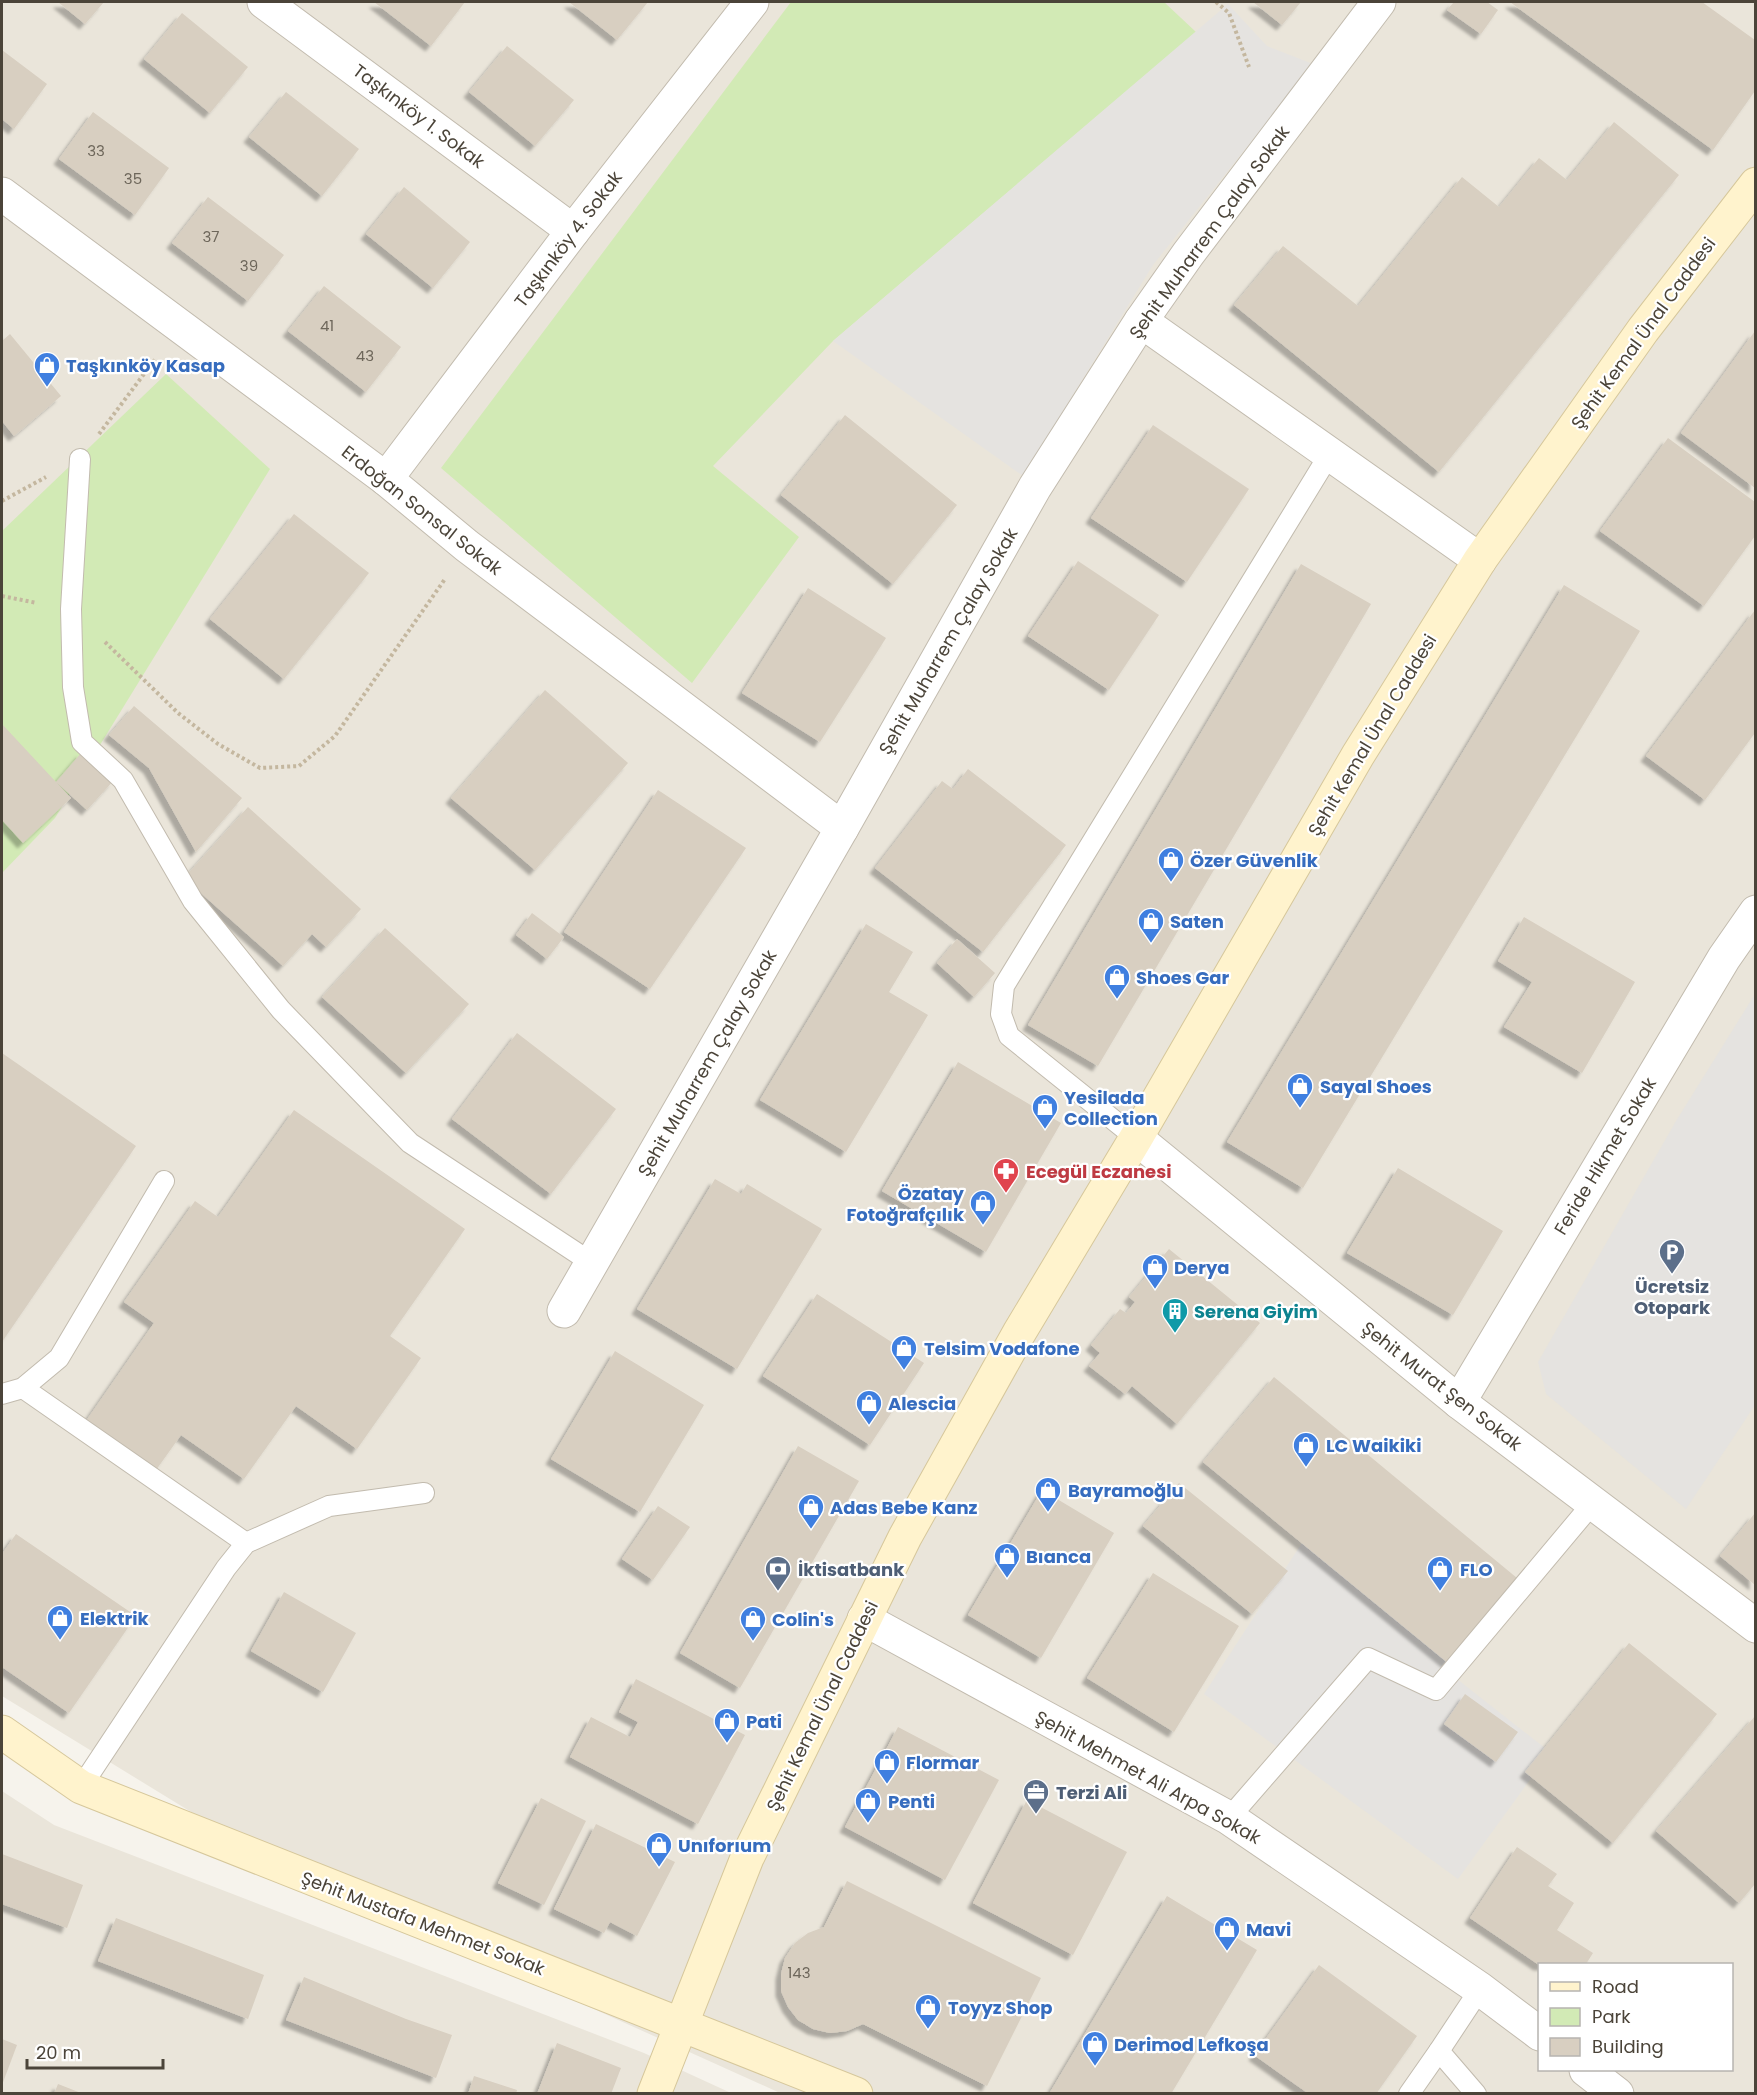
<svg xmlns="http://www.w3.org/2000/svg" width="1757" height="2095" font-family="Poppins,sans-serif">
<defs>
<filter id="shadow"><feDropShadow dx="-5.5" dy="5.5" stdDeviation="1.5" flood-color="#0004"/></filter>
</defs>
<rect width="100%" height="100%" fill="#f6f3ec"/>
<!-- residential -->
<g fill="#eae5da" fill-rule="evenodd">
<path d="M2,2H1755V2093H780L284,1869L2,1696ZM1540,1964H1732V2070H1540Z"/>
<path d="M2,1791L54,1825L644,2053L731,2093H2Z"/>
</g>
<!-- green -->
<g fill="#d2eab5">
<path d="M791,2H1164L1196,32L833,341L713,466L799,537L692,683L441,468Z"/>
<path d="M166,374L270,469L55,818L2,873V531Z"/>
</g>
<!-- parking -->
<g fill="#e5e3e0">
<path d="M1228,4L1267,46L1313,64L1153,265L1023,476L833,341Z"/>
<path d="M1755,994V1405L1686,1509L1546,1394L1538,1362L1676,1121Z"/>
<path d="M1322,1512L1472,1631L1443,1668L1550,1752L1458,1879L1204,1694Z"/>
</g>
<!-- building -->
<g fill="#d8cfc1" filter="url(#shadow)">
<path d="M58,2H104L85,24Z"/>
<path d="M374,2H465L431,46Z"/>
<path d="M569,2H648L617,40Z"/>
<path d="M1253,2H1301L1282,25Z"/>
<path d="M1454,2H1487L1498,10L1481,34L1447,10Z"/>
<path d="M1510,2H1702L1755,40V91L1713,150Z"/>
<path d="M182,13L248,67L210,113L144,59Z"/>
<path d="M507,46L574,100L535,146L469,92Z"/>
<path d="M2,50L47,84L14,129L2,119Z"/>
<path d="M286,92L359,149L322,196L249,137Z"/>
<path d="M93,112L169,168L135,215L59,159Z"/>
<path d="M1614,122L1679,175L1439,472L1234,305L1283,246L1358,306L1462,177L1499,207L1539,158L1567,180Z"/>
<path d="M404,187L470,242L433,288L366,234Z"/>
<path d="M208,197L284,255L248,301L172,243Z"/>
<path d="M324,286L401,347L366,392L288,331Z"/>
<path d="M1755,331V488L1681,433Z"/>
<path d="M10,334L61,396L14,436L2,421V341Z"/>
<path d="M845,415L957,505L893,584L781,495Z"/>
<path d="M1153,425L1249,489L1187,582L1091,518Z"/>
<path d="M1668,438L1755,502V536L1704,606L1600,531Z"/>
<path d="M294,514L369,573L284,679L210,619Z"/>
<path d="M1078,561L1159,615L1109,690L1028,636Z"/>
<path d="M1301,564L1371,604L1098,1066L1028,1025Z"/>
<path d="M1564,585L1640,631L1303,1188L1227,1142Z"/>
<path d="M808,588L886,638L820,742L742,693Z"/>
<path d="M1755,610V733L1705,800L1646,756Z"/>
<path d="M545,690L628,763L535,870L451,798Z"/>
<path d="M134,706L242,798L196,852L149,768L109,735Z"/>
<path d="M2,724L56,782L82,752L114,780L87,810L57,783L71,798L23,843L2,820Z"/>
<path d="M968,769L1066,845L983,952L875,868L942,781L953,789Z"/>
<path d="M658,790L746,848L650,989L564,932Z"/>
<path d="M248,807L361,909L326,947L312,934L283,966L184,878Z"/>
<path d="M532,913L564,937L547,959L516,935Z"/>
<path d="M1524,917L1635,982L1582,1073L1504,1027L1532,982L1498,961Z"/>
<path d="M866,924L913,952L889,992L928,1015L846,1152L760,1100Z"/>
<path d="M385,928L469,1004L406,1073L322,997Z"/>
<path d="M957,939L995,973L974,997L937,963Z"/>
<path d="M517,1033L616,1109L551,1194L452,1119Z"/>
<path d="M2,1053L136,1146L2,1342Z"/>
<path d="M958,1062L1061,1123L986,1252L882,1191Z"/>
<path d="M294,1110L465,1229L390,1336L421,1358L357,1449L296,1406L244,1479L181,1435L156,1470L86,1421L154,1323L124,1302L195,1201L218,1217Z"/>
<path d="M1398,1168L1503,1231L1453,1315L1347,1253Z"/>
<path d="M715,1179L741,1194L747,1184L822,1229L737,1369L637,1309Z"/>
<path d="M1169,1249L1260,1323L1177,1424L1132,1386L1125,1394L1089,1366L1100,1353L1091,1345L1120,1309L1126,1313L1135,1302L1129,1297Z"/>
<path d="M817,1294L924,1363L870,1445L763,1376Z"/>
<path d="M615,1351L704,1405L640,1512L551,1459Z"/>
<path d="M1274,1377L1517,1578L1448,1663L1203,1462Z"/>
<path d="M798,1446L859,1481L740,1688L680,1653Z"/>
<path d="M1179,1483L1288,1571L1252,1614L1143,1526Z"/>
<path d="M1042,1490L1114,1533L1041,1658L968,1615Z"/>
<path d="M658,1506L690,1527L653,1580L622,1559Z"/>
<path d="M1755,1513V1585L1720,1556Z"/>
<path d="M16,1534L136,1616L69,1713L2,1667V1554Z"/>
<path d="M1153,1573L1239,1626L1174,1732L1087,1678Z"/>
<path d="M284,1592L356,1633L323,1692L251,1651Z"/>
<path d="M1629,1643L1717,1714L1613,1843L1525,1772Z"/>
<path d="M636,1679L745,1735L698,1824L570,1757L591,1717L630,1737L638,1722L619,1712Z"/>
<path d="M1465,1694L1518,1732L1496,1762L1444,1724Z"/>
<path d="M1755,1716V1884L1739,1903L1656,1831Z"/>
<path d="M898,1727L999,1780L945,1880L845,1827Z"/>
<path d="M541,1798L586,1821L544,1905L498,1883Z"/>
<path d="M1027,1800L1127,1852L1073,1955L973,1903Z"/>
<path d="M596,1824L675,1862L637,1936L610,1922L604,1933L554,1909Z"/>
<path d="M1517,1847L1557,1874L1548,1886L1574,1903L1557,1930L1593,1953L1586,1964L1539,1965L1470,1918Z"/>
<path d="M2,1854L83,1885L67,1928L2,1904Z"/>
<path d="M847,1881L1041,1978L987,2086L863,2024L847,2031L830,2033L813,2029L798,2020L788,2007L781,1991V1974L785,1958L795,1943L808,1933L824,1927Z"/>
<path d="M1167,1896L1257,1950L1171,2094H1049Z"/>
<path d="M116,1918L264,1975L248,2019L98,1961Z"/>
<path d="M1319,1965L1417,2036L1376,2094H1309L1254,2055Z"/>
<path d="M304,1977L406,2019L452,2035L436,2078L286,2020Z"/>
<path d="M2,2039L17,2045L2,2085Z"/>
<path d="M557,2043L621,2068L611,2094H537Z"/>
<path d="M474,2076L517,2090L516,2094H468Z"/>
<path d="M58,2084L81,2093V2094H54Z"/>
</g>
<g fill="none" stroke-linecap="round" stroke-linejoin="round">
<!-- lane casing -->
<g stroke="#c2bbae" stroke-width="22">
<g id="lane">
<path d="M80,459L71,609L73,687L82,742L123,780L193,901L281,1010L410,1143L592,1263"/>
<path d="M1136,1138L1009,1036L1001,1014L1004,986L1329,455"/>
<path d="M23,1388L246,1543"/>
<path d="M2,1394L23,1388L59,1358L164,1181"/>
<path d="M81,1787L226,1568L246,1543L329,1506L424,1493"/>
<path d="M1229,1818L1368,1658L1436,1690L1592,1504"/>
<path d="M1409,2094L1439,2051"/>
<path d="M1476,2094L1439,2051L1480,1989"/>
</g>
</g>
<!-- street casing -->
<g stroke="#c2bbae" stroke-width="35">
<g id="street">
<path d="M264,2L573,231"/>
<path d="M2,194L386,479L467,546L842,828"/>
<path d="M1141,321L1480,560"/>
<path d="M386,479L573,231L752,2"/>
<path d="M1136,1138L1459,1402L1756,1626"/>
<path d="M564,1311L842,828L1035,487L1141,321L1188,254L1379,2"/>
<path d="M1459,1402L1724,958L1756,912"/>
<path d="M864,1619L1229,1818L1480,1989L1540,2034"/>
<path d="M1586,2070L1617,2094"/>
</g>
</g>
<!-- secondary casing -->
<g stroke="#d6c79b" stroke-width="35">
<g id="secondary">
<path d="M2,1732L81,1787L856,2094"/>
<path d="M654,2094L747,1858L905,1537L1019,1333L1136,1138L1358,755L1480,560L1643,330L1756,184"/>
</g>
</g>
<!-- path -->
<g stroke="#c4b79f" stroke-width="4" stroke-dasharray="3 3" stroke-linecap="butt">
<path d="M1216,2L1229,13L1249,67"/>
<path d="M99,434L156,358"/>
<path d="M2,501L46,477"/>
<path d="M2,596L37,603"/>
<path d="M105,642L178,713L218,744L260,768L299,766L335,736L445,579"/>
</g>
<!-- lane -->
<use href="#lane" stroke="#fff" stroke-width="20"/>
<!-- street -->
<use href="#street" stroke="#fff" stroke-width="33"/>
<!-- secondary -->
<use href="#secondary" stroke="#fff3cd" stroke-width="33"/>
</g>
<!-- icons -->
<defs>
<g id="shop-pin" transform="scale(1.35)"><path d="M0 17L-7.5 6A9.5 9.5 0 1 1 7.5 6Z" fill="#3f7fe0" stroke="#fff"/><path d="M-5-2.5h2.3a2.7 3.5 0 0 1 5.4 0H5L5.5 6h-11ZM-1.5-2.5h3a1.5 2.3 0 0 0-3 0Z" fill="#fff"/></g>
<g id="pharmacy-pin" transform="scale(1.35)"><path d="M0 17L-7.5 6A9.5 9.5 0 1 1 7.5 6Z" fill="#e0444e" stroke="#fff"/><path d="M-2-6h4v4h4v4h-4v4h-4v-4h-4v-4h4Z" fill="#fff"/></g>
<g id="parking-pin" transform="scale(1.35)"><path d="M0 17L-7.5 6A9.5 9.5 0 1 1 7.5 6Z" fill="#5c6f8a" stroke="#fff"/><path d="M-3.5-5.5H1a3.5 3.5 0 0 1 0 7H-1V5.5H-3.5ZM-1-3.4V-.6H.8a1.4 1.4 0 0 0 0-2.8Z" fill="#fff"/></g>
<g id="building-pin" transform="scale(1.35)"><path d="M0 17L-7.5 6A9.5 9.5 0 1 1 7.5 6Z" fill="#0f9aa8" stroke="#fff"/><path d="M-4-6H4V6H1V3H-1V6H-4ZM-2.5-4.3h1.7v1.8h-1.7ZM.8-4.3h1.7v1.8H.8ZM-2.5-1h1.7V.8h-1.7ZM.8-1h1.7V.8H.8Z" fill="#fff"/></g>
<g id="bank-pin" transform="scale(1.35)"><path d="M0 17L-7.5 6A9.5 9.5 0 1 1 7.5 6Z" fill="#5c6f8a" stroke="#fff"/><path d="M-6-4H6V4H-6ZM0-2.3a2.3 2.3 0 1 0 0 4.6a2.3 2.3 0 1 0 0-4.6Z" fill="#fff"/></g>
<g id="office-pin" transform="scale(1.35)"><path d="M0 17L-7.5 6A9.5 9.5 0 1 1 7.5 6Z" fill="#5c6f8a" stroke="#fff"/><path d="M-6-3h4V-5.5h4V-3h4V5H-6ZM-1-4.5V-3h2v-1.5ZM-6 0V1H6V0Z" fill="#fff"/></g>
</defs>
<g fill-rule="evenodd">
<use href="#shop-pin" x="47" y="365"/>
<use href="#shop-pin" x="1171" y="860"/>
<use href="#shop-pin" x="1151" y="921"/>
<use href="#shop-pin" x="1117" y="977"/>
<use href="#shop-pin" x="1300" y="1086"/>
<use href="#shop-pin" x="1045" y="1107"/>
<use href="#pharmacy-pin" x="1006" y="1171"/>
<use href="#shop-pin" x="983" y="1203"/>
<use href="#parking-pin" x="1672" y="1252"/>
<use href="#shop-pin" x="1155" y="1267"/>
<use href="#building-pin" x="1175" y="1311"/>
<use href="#shop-pin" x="904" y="1348"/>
<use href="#shop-pin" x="869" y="1403"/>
<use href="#shop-pin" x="1306" y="1445"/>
<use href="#shop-pin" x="1048" y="1490"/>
<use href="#shop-pin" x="811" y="1507"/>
<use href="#shop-pin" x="1007" y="1556"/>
<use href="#bank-pin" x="778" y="1569"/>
<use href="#shop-pin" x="1440" y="1569"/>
<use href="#shop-pin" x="60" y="1618"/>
<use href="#shop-pin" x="753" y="1619"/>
<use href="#shop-pin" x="727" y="1721"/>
<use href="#shop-pin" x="887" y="1762"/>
<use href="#office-pin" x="1036" y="1792"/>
<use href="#shop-pin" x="868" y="1801"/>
<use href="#shop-pin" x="659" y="1845"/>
<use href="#shop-pin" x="1227" y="1929"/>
<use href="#shop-pin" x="928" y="2007"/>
<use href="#shop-pin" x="1095" y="2044"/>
</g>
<g text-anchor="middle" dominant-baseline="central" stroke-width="4.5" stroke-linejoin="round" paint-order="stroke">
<!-- number labels -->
<g font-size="15" fill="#6e675b">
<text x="96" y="150">33</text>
<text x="133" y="178">35</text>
<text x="211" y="236">37</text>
<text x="249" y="265">39</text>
<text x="327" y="325">41</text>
<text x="365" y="355">43</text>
<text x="799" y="1972">143</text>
</g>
<!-- street labels -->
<g font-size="18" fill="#4b4439" stroke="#fff">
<text transform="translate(419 116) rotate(37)">Taşkınköy 1. Sokak</text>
<text transform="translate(1209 232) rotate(-54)">Şehit Muharrem Çalay Sokak</text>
<text transform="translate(568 239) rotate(-53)">Taşkınköy 4. Sokak</text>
<text transform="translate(1643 333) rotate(-54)">Şehit Kemal Ünal Caddesi</text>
<text transform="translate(422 510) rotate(38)">Erdoğan Sonsal Sokak</text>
<text transform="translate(948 641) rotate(-60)">Şehit Muharrem Çalay Sokak</text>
<text transform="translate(1372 735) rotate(-59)">Şehit Kemal Ünal Caddesi</text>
<text transform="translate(707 1063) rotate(-60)">Şehit Muharrem Çalay Sokak</text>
<text transform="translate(1605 1156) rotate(-59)">Feride Hikmet Sokak</text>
<text transform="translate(1442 1386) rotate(38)">Şehit Murat Şen Sokak</text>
<text transform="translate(822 1706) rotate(-64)">Şehit Kemal Ünal Caddesi</text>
<text transform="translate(1148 1777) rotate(29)">Şehit Mehmet Ali Arpa Sokak</text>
<text transform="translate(423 1923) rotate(21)">Şehit Mustafa Mehmet Sokak</text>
</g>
<!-- shop labels -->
<g font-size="18" font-weight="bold" fill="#366cbe" stroke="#fff" text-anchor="start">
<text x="66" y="365">Taşkınköy Kasap</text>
<text x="1190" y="860">Özer Güvenlik</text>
<text x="1170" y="921">Saten</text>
<text x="1136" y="977">Shoes Gar</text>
<text x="1320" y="1086">Sayal Shoes</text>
<text x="1064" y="1097">Yesilada<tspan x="1064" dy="21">Collection</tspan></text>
<text x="964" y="1193" text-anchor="end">Özatay<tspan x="964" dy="21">Fotoğrafçılık</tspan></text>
<text x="1174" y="1267">Derya</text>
<text x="924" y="1348">Telsim Vodafone</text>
<text x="888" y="1403">Alescia</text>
<text x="1326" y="1445">LC Waikiki</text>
<text x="1068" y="1490">Bayramoğlu</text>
<text x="830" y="1507">Adas Bebe Kanz</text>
<text x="1026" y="1556">Bıanca</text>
<text x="1460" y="1569">FLO</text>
<text x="80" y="1618">Elektrik</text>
<text x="772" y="1619">Colin's</text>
<text x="746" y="1721">Pati</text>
<text x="906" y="1762">Flormar</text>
<text x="888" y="1801">Penti</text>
<text x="678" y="1845">Unıforıum</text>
<text x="1246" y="1929">Mavi</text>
<text x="948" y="2007">Toyyz Shop</text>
<text x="1114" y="2044">Derimod Lefkoşa</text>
</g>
<!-- health labels -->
<g font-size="18" font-weight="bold" fill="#be3a42" stroke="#fff" text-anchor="start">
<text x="1026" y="1171">Ecegül Eczanesi</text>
</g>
<!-- service labels -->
<g font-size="18" font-weight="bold" fill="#4e5e75" stroke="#fff" text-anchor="start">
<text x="1672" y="1286" text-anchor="middle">Ücretsiz<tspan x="1672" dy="21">Otopark</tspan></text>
<text x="798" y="1569">İktisatbank</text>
<text x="1056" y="1792">Terzi Ali</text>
</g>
<!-- culture labels -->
<g font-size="18" font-weight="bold" fill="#0d838f" stroke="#fff" text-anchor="start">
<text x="1194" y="1311">Serena Giyim</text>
</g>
</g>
<!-- border -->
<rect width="1757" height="2095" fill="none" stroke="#4b4439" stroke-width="6"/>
<!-- legend -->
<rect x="1538" y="1963" width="195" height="108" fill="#ffffff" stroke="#b7b4b0" stroke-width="1.5"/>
<rect x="1550" y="1982" width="30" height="9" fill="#fff3cd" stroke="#b7b4b0" stroke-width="1.5"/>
<text x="1592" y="1993" font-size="18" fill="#4b4439">Road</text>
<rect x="1550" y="2008" width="30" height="18" fill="#d2eab5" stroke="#b7b4b0" stroke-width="1.5"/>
<text x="1592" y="2023" font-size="18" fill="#4b4439">Park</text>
<rect x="1550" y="2038" width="30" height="18" fill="#d8cfc1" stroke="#b7b4b0" stroke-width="1.5"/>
<text x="1592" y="2053" font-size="18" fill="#4b4439">Building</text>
<!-- scale -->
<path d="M27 2059v9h136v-9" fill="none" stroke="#4b4439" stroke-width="3"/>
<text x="36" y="2059" font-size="18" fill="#4b4439" stroke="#ffffff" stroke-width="4.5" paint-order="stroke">20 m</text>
</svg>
